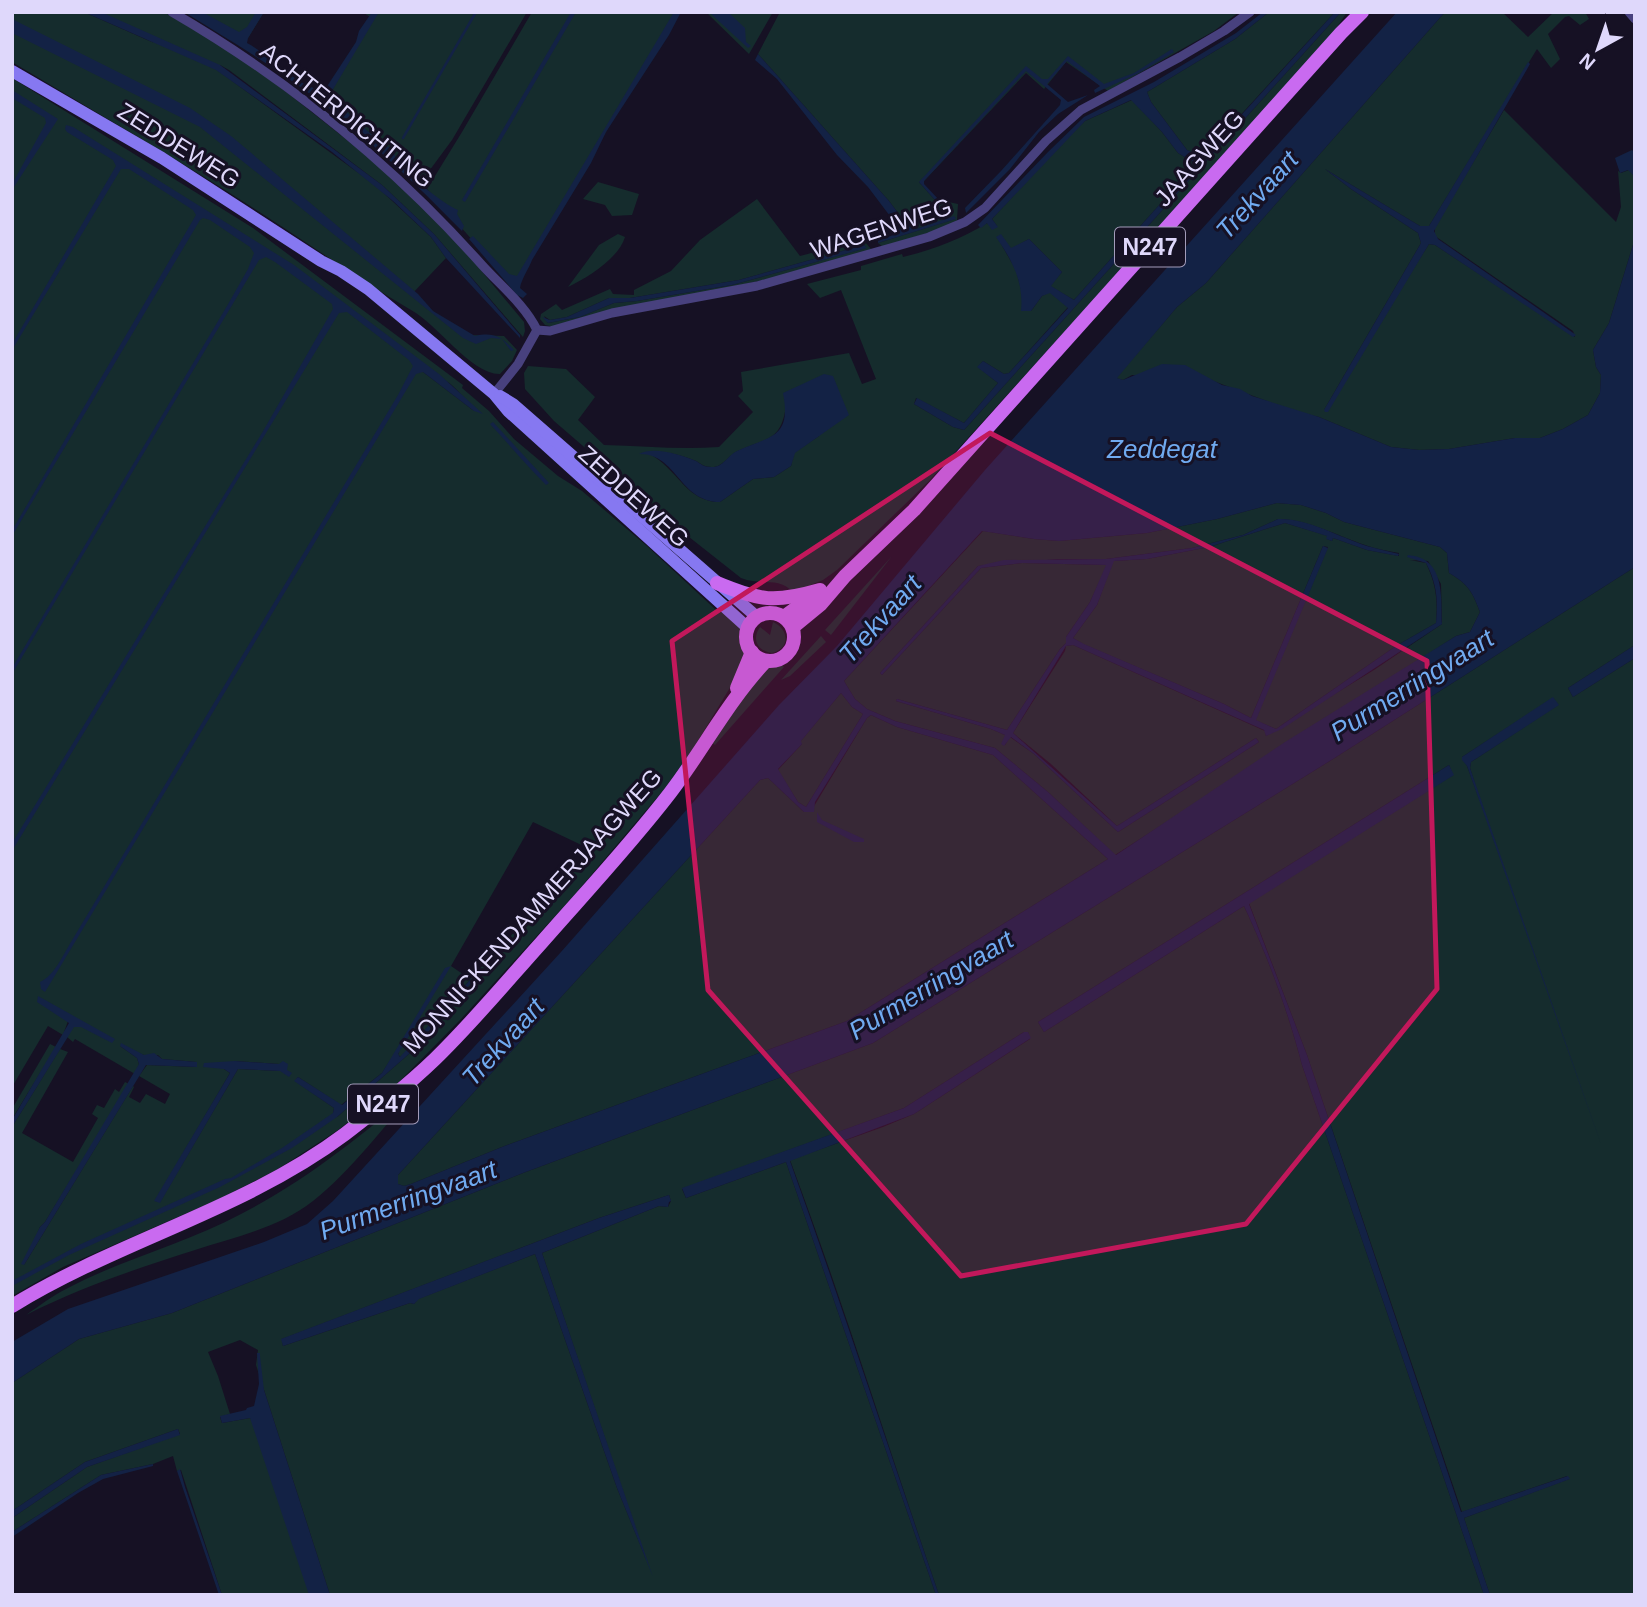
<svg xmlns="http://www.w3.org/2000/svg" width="1647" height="1607" font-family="Arial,sans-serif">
<rect width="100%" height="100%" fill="#161124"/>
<!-- green -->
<g fill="#152c2d" fill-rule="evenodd">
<path d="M12,12H84L154,43L96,12H164L247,61L376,163L449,232L524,322L525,331L523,337L434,234L382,185L229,70L220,65L217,70L375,185L431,237L446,258L412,294L445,321L472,335L504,336L517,350L512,361L500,374C472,375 437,324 411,310C366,284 324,254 281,226C193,168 102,116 12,62Z"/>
<path d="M195,12H264L248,38Z"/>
<path d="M362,12H527L452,140L421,182L345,117L329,96L372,18Z"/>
<path d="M532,12H677L514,287L427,189L462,132Z"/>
<path d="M706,12H773L749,54Z"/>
<path d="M780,12H1239L1214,31L1108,91L1066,62L1044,89L1026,73L924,181L919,182L934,199L958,204L957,220L953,225L883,247L878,243L955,219L954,217L916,229L908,226L889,201L758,54Z"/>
<path d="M1269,12H1335L1202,157L1187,150L1151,102L1147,92L1235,39Z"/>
<path d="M1341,12H1347L1334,32L1306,65L929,481L837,570L823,580L793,592C778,576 760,586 741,578L684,533L554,421L525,389L524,373L528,366L566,369L595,397L578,420L604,445C643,446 681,450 719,447L753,412L738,396L743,391L741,372L849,353L862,384L876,379L841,290L820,298L807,284L861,270V266L902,254L903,257C932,250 962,239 987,223L997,226L992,219L1073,131L1085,121L1132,100L1162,132L1178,153L1196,164L1074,300L1050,286L1062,272L1029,239L1011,249L997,237L1016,270L1023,297L1031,311L1042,296L1050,292L1068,307L1009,373L1004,374L983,361L978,367L998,383L964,423L916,398L914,404L953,427L964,430ZM786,406L819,436L794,453L791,466L774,477L753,479L720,502C685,502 679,469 648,453C663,450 681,455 696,461C701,464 705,467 711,467C723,468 728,455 738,451C766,438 781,442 786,406Z"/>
<path d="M1445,12H1502L1528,37L1554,12H1585L1589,19L1580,25L1569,16L1565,17L1548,34L1560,59L1551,68L1537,49L1429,226H1420L1325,169L1351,189L1418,233L1421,243L1324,410L1429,244L1435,245L1575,337L1573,331L1435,236V227L1504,110L1616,222L1621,207L1618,171L1621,173L1629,170L1635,177L1633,245L1609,323L1593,350L1596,367L1601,375L1600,393L1588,415L1563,429L1540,438H1515L1449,449L1419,450L1391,447L1319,417L1291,410L1208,379L1132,375L1123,380L1116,378L1177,307L1206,283Z"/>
<path d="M12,78L253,228L463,385L462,388L489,411L514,439L558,476L582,491L647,546L715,609L738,621L743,630V639L747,651L737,676L693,749L665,788L575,894L461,1019L395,1086L338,1130L278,1169L219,1199L63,1267L12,1296V1127L60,1049L68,1052L22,1133L73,1162L98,1118L92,1114L97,1105L104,1108L115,1089L119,1092L125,1082L129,1084L45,1222L40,1227L24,1265L133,1086L134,1087L129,1097L140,1103L146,1094L165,1104L170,1094L139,1076L147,1065L196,1067V1062L162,1059L158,1055H144L120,1046L137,1058L139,1064L135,1074L75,1039L73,1042L67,1037L76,1021L48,1005L68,1021L63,1035L48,1026L12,1087ZM423,372C447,375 460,392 474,411ZM533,822L592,850L470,979L451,966ZM476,976L410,1053L337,1117L333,1113L334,1108L295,1081L298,1077L341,1105L382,1073L400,1045L398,1055L401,1057L470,980ZM235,1061L279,1064L280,1071L238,1069L160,1202L155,1201L230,1073L224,1069Z"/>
<path d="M598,182L639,194L632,215L612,216L605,205L583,199Z"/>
<path d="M757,199L800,256L819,251L860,236L871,249L867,252L790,274L554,327L545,325L540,319L541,314L556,304L562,310L610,289L613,294L634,295V290L671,271L700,240ZM864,245L866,248L732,285L637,301L614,303L580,317L548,323L544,316L550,320L567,317L609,298H630L739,280Z"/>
<path d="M618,234L625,237C619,258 587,278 568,287L599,245Z"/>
<path d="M1277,503L1301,505L1326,513L1344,522L1440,547L1447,553L1449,573C1468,584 1472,591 1480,612L1470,632L1456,636L1115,855L1048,792L995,748L895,721L867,709L855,699L844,681L983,531L1034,539L1059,541L1147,533L1217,519ZM1278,519C1307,519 1338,536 1365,545C1376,549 1388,551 1399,553V556L1367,550L1333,538L1332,541L1327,539L1328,536L1285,523L1209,547L1147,559L1113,561L1097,605L1073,638L1083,644L1224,704L1251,718L1323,546L1328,547L1255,720L1276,729L1396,646L1436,623C1438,600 1436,584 1426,563L1410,560L1428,561L1441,584L1442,624L1374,670L1266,736L1265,731L1073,645L1066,646L1065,651L1013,733L1051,764L1117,826L1256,738L1259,742L1118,832L1034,754L1010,737L1005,745V735L991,729L896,701L897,699L1007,730L1060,649L1066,643V637L1090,602L1107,565L1022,563L981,568L882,675L880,673L978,566L1058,559H1106L1192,548L1243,535Z"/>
<path d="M892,556L831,635L825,630Z"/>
<path d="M1635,567V645L1568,688L1573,697L1635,658V1595H1490L1464,1518L1569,1479L1567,1476L1462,1512L1307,1055L1249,903L1453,775L1449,765L1038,1022L1044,1032L1244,906C1268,957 1288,1011 1302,1065L1484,1595H939C889,1450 844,1304 790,1160L883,1127L914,1114L1030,1039L1028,1032H1024L904,1108L682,1189L686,1198L786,1162L936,1595H330L256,1365L258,1350L240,1340L208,1352L218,1376L230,1414L220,1417L222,1423L250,1418L254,1423L310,1595H222L181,1470L177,1471L173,1456L153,1464L101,1475L12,1532V1518L87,1467L180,1434L178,1429L85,1462L12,1511V1383L79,1339L172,1313L523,1173L873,1043L1333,759ZM1553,698L1558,705L1471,762L1470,768L1484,812L1467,766L1462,757ZM669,1195L671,1201L668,1207L659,1206L542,1253L646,1559L617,1488L535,1254L418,1299L414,1304L410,1303L283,1346L282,1339L599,1218Z"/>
<path d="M773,622C789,629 791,648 772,653C758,651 751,640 760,627L770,635Z"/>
<path d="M821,636L826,642L790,676L781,680Z"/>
<path d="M781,665L784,667L715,745L712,743L737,702L769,666Z"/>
<path d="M841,693L852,707L863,714L806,807L798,802L778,770L802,744L800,742Z"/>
<path d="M871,715L897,727L993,755L1108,859L847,1021L502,1147L411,1184L404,1186L398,1184V1175L760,780L768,778L804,812L813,808L867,718Z"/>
<path d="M50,1044L56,1047L12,1119V1109Z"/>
<path d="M418,1088C387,1123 349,1173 313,1201C279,1228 234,1237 195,1250C138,1268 79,1288 26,1315C39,1306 52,1296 66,1289C122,1259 185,1244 241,1214C307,1180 362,1135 418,1088Z"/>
</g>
<!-- water -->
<g fill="#132245" fill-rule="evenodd">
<path d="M84,12H101L220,65L382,185L434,234L520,335V338L446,258L431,237L393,201L332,152L216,70Z"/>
<path d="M184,12H202L239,32L247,27L256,12H264L248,38L247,43C273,57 294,85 324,91L356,42L359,31L372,12H379L329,96L383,145L392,148C394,151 394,155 396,158C402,171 444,205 458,210L457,214L464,226L462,231C416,184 367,137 314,97C273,66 228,39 184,12Z"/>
<path d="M571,12H576L465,202L462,200Z"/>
<path d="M674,12H681L669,35L606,132L591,163L532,260C529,268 521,280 520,288L527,294L523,298L517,295L469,239L473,236L509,274L517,276Z"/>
<path d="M709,12H728L745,28L746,42L751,46L748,48Z"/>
<path d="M1263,12H1269L1235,39L1147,92L1151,102L1187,150L1203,157L1335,12H1341L964,430L953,427L914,404L917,398L964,423L998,383L977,367L983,361L1004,374L1009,373L1068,308L1050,293L1042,296L1031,311H1021C1024,282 1012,260 996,237L1001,234L1011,248L1029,239L1062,272L1051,286L1074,300L1196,164L1178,153L1162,132L1131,100L1085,121L992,219L998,227L992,230L987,223L981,228L978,225L1048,152L1084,117L1154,82L1236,33Z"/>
<path d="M1397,12H1445L1206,283L1177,307L1117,378L1123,380L1162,364L1185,365L1222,385L1240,389L1252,396L1319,417L1391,447L1419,450L1449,449L1515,438H1540L1563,429L1588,415L1600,393L1601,375L1596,367L1593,350L1609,323L1633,245L1635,233V567L1333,759L873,1043L523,1173L172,1313L79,1339L12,1383V1342L68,1309L264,1242L307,1224L333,1201L561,952L779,705L837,646L985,470ZM1277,503L1301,505L1326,513L1344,522L1440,547L1447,553L1449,573C1468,584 1472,591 1480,612L1470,632L1456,636L1285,742L1116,855L1048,792L995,748L895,721L867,709L855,699L844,681L982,531L1034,539L1059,541L1147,533L1217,519ZM841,693L852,707L863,714L806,807L798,802L778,769L802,744L801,741ZM871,715L897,727L993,755L1108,859L847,1021L502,1147L411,1184L404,1186L398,1184V1175L760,780L768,778L804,812H814L815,802L867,718Z"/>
<path d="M12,19L190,108L231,136L418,294L433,311L475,336C493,332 501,336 514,350L511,351L502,339L491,338L476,344L463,338L200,127L12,33Z"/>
<path d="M1172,49L1174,52L1139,73L1095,93L1094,90L1100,86L1067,61L1047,84L1068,102L1088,95L1058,114L1039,132L1010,169L966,213L965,208L1001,171L1060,105L1061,100L1026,71L924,181V184L940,201L934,199L919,182L1026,66L1042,79H1048L1068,56L1104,84L1134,73Z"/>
<path d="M758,54L889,201L908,226L916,229L954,216L956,219L878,243V240L897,234L899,228L868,187L837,155L777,79L755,60Z"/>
<path d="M1528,62L1530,64L1434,231L1438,239L1576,335L1573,337L1435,245L1429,244L1328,412H1325L1324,410L1421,243L1418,233L1351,189L1325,169L1420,226H1429Z"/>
<path d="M12,90L58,119L12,190V184L46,123L45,118L12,98Z"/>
<path d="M66,125L73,127L294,265L439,374L483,414L474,411L423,372L416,374L45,992L41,989L40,982C54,976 63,955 71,942L398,395L413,366L409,360L347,312L339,313L12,851V843L262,433L333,309L332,304L275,262L266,257L259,260L12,674V668L227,306L248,269L254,253L250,247L210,220L203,218L200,220L12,536V530L17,522L196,215L193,210L129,169H121L12,350V344L116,166L113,160L67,132L65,129Z"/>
<path d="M1632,150L1635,153V177L1628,170L1620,173L1615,158Z"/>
<path d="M864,245L867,248L732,285L637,301L614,303L580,317L548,323L542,317L550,320L567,317L609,298H630L739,280Z"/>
<path d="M824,374L833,376L849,415L795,453L791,466L774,477L753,479L720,502C679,502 677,453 639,454C654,446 681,455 696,461C701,464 704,467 711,467C723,468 727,456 737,451C769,436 792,439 783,393Z"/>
<path d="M493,422L549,483L546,485C526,465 509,444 490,424Z"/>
<path d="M1278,519C1308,518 1339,537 1367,546C1377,549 1388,551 1399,554L1398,556L1367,550L1333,538L1332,541L1326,539L1327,536L1285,523L1209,547L1147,559L1114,561L1097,605L1073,638L1084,644L1224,704L1251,718L1323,546L1328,548L1256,720L1276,729L1396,646L1436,623C1438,600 1437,584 1426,563L1407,557L1408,555C1445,558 1441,595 1442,624L1282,729L1266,736L1264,730L1073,645L1066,646L1013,733L1117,826L1256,738L1259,742L1118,832L1034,754L1011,737L1004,746L1001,744L1005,735L991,729L896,701L897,699L1007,730L1060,649L1066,643V637L1090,602L1106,565L1022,563L981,568L882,675L880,673L978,566L1004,560L1106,559L1192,548L1243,535Z"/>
<path d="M1635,645V658L1573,697L1568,688Z"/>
<path d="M1553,697L1559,705L1471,762L1470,768L1601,1144L1467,766L1462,760V757Z"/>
<path d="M1449,765L1454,775L1249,904L1307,1055L1461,1512L1568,1476L1570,1479L1464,1518L1490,1595H1484L1302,1065C1288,1011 1268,957 1244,906L1044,1032L1038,1022Z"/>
<path d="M817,812L822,820L864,839V842H854L817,822Z"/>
<path d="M451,966L398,1054L400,1057L470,980L479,974L410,1053L337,1117L292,1148L220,1187L69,1255L12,1286V1281L81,1244L225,1179L231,1178L282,1148L333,1113L334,1108L294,1081L298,1077L342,1105L382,1073L445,968Z"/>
<path d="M38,996L115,1039L112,1043L81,1027H74L12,1127V1120L69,1023L37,1002Z"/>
<path d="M1024,1032H1028L1031,1038L914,1114L790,1161C842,1305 889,1450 939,1595H936L786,1162L686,1198L682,1188L904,1108Z"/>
<path d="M121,1043L144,1055L154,1053L162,1059L197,1062V1067L146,1065L24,1265L21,1264L40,1227L45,1222L139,1064L137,1058L120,1046Z"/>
<path d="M235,1061L279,1064L283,1061L288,1064L287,1070L292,1073L289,1077L280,1071L238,1069L160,1203L154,1201L230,1073L224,1069L203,1067L204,1063Z"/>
<path d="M669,1195L671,1201L669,1202L668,1207L659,1206L542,1253L653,1577L617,1488L535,1254L419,1299L414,1304L410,1303L283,1346L281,1339L599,1218Z"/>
<path d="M257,1353H260V1356L264,1390L330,1595H309L250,1418L222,1423L220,1416L246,1410L247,1408L254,1406L259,1384Z"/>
<path d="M178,1429L180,1435L87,1467L12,1518V1511L85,1462Z"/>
<path d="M153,1464V1466L103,1479L78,1493L12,1537V1532L101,1475Z"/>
<path d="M180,1469L185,1487L222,1595H219L177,1471Z"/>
</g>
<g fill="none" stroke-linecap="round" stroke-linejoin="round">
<!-- stream -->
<path stroke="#132245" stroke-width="2.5" d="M403,138L476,12"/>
<!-- street -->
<g stroke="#48417e" stroke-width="9">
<path d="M172,12C289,80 392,164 482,265C500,285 525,305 537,330"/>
<path d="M1629,12L1635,19"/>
<path d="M537,330L550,331L612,313L757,286L929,237L965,222L985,208L1046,141L1081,110L1180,57L1224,31L1250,12"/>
<path d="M494,394L518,364L537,330"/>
</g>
<!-- secondary -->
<g stroke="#8678f1" stroke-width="12">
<path d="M12,71L162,158L321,261L341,271L368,289L494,394L508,411L748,628"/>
<path d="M500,396L513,404L757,617"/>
</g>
<!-- primary -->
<g stroke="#c96af0" stroke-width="14">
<path d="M717,583C760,601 775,603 820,590"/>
<circle cx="770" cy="637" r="24"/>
<path d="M784,617L814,595"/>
<path d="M793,627L821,604L845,576L914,510L1341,33L1362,12"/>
<path d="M737,688L752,652"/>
<path d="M12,1306C119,1240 244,1210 345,1134C376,1110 407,1086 435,1059C473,1022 507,981 542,942C585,893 630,845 670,793C703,750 728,701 766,661"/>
</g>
</g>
<!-- marked area -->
<path fill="#c2185b" fill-opacity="0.2" stroke="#c2185b" stroke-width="5" stroke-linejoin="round" d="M990,433L1427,661L1437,989L1246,1224L961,1276L708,990L672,641Z"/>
<g text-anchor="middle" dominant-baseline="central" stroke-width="6" stroke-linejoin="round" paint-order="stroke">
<!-- shield labels -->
<g fill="#161124" stroke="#a39cba" stroke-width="2">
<rect x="1115" y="227.5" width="70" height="39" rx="5"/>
<rect x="348" y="1084.5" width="70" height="39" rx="5"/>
</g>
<g font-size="23" font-weight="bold" fill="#dfd8fb">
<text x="1150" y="247">N247</text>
<text x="383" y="1104">N247</text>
</g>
<!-- street labels -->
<g font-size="24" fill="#dfd8fb" stroke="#161124">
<text transform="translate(347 115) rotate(39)">ACHTERDICHTING</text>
<text transform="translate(179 145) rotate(32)">ZEDDEWEG</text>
<text transform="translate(1199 158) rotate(-48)">JAAGWEG</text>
<text transform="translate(881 228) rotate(-18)">WAGENWEG</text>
<text transform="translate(634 496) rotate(42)">ZEDDEWEG</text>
<text transform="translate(532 911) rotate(-48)">MONNICKENDAMMERJAAGWEG</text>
</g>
<!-- water labels -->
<g font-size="26" font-style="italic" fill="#70aaf0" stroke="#161124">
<text transform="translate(1257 195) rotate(-48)">Trekvaart</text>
<text x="1162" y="449">Zeddegat</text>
<text transform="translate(880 619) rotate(-48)">Trekvaart</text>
<text transform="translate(1412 685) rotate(-32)">Purmerringvaart</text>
<text transform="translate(931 985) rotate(-31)">Purmerringvaart</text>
<text transform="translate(503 1042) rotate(-48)">Trekvaart</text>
<text transform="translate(408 1200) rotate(-20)">Purmerringvaart</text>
</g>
</g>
<!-- border -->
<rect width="1647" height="1607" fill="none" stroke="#dfd8fb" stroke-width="28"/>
<!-- north arrow -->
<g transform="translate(1598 49) rotate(220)" stroke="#161124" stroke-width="5" paint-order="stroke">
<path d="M0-5L12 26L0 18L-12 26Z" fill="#dfd8fb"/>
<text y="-10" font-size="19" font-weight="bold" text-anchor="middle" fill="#dfd8fb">N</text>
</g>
</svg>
